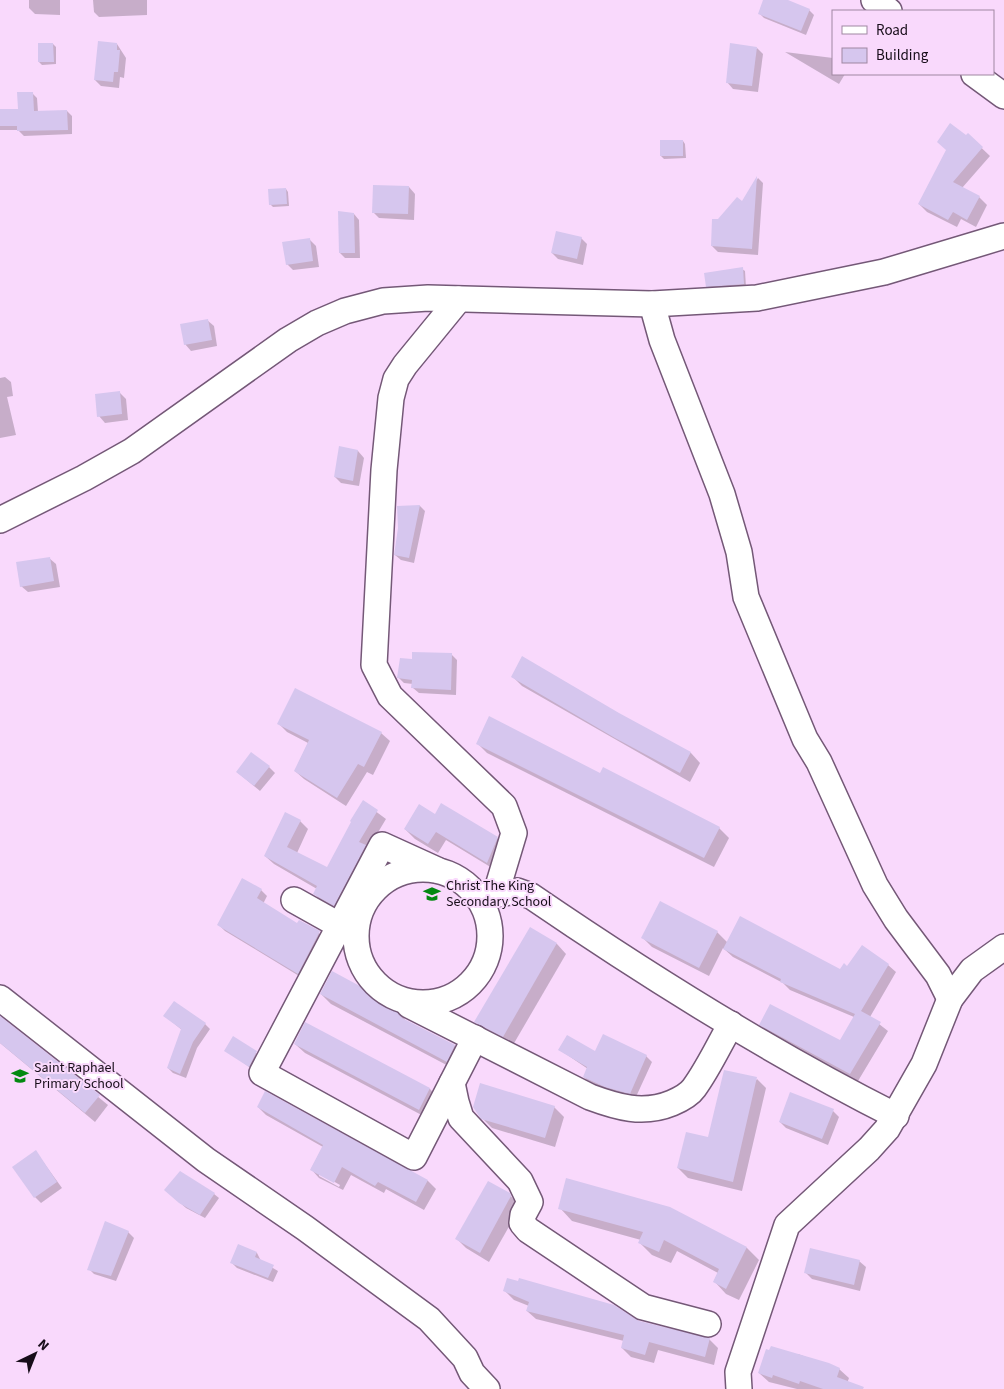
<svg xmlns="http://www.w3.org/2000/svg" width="1004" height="1389" font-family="'Source Sans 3',sans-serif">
<rect width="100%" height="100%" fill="#f9d9fc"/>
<!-- shadow -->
<g fill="#0003" fill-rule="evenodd">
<path d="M29,0H60V15L35,14L29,8Z"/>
<path d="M93,0H147V15L99,17L94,12Z"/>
<path d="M764,0H784L809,10L814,15L806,35L764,18L759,13Z"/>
<path d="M53,44L56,47V64L42,65L39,62Z"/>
<path d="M117,44L126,58L124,78L120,77L119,88L101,86L95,80Z"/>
<path d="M757,48L763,54L758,92L733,89L727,82Z"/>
<path d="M785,52L833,58V74H845L839,84Z"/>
<path d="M32,93L37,98L38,112L67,111L72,116V134L24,136L18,130H0V110H19Z"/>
<path d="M968,135L990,156L962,188L979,197L987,205L976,227L961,219L957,227L927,212L919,204L947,151Z"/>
<path d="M683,141L685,144L686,158L664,159L661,156Z"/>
<path d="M758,178L763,183L758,255L718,252L712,246L719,220L742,203Z"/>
<path d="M409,187L415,194L414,220L379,218L373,212Z"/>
<path d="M286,189L288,192L289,206L273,207L270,204Z"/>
<path d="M354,214L359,220L360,258H345L340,253Z"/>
<path d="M581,238L587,244L583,265L558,259L552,253Z"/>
<path d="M309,239L316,246L319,267L293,270L287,264Z"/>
<path d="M742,269L745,271L746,287L710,289L707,286Z"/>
<path d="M207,320L214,326L217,346L191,351L185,344Z"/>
<path d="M5,377L11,382L13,396L7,397L16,435L0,438V378Z"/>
<path d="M119,392L126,399L128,420L105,423L99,416Z"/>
<path d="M340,448L358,451L364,458L359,486L341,483L335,477Z"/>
<path d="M420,506L425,511L414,563L401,560L395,555L399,528V507Z"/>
<path d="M49,558L56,564L60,587L28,592L21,586Z"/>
<path d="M451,654L457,660L456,695L419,693L413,688V684L404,683L398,677L413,661Z"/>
<path d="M512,676L618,714L691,753L700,763L690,782L522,686Z"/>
<path d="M279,724L381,733L390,741L373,775L367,772L346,806L304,779L295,771L308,743L287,732Z"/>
<path d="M477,743L601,774L719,828L729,838L714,867L487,753Z"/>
<path d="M269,767L275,773L260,791L237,772Z"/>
<path d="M363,802L386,819L368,849L343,913L323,903L315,894L317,889L274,864L265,856L300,821L308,829L297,853L328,869Z"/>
<path d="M435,815L497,838L507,848L497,871L446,840L438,853L415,839L405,829Z"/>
<path d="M261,890L267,896L263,904L298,925L300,921L326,938L304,979L225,931L219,925Z"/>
<path d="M530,929L557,944L566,954L513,1045L485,1031L476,1022Z"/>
<path d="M717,932L728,943L841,970L847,967L888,965L896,972L870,1017L888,1031L858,1081L769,1033L761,1025L841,1041L854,1017L790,990L783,983L733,957L723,948L709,976L652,947L642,937Z"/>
<path d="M321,994L394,1006L404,1016L405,1021L455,1046L464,1055L456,1070L331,1004Z"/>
<path d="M165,1016L205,1024L210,1029L197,1048L186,1078L173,1073L168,1068L182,1030Z"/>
<path d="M0,1017L108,1105L95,1122L0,1043Z"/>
<path d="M306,1024L430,1089L439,1099L429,1119L305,1053L295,1044Z"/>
<path d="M234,1038L263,1058L256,1072L226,1050Z"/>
<path d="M560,1050L646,1056L652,1062L635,1099L612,1092L590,1083L584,1077L588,1069Z"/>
<path d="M757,1079L766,1088L742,1191L688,1178L678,1168L709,1139Z"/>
<path d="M266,1093L428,1181L436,1189L424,1210L386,1189L384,1193L351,1175L343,1190L319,1178L311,1169L323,1147L266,1115L258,1107ZM319,1173L340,1185L339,1187L319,1176Z"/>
<path d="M554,1107L564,1117L555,1147L492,1128L482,1118Z"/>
<path d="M833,1111L839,1117L828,1145L786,1128L780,1122Z"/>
<path d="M36,1152L62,1188L41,1203L35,1197Z"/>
<path d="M170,1194H214L219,1198L205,1218L186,1208Z"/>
<path d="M509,1194L520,1207L489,1262L466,1248L457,1239Z"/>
<path d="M560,1208H670L747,1248L759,1260L739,1300L726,1294L714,1281L718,1273L677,1251L671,1263L652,1255L640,1243L641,1240L572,1221Z"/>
<path d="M105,1223L128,1232L134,1238L116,1281L94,1274L89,1269Z"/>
<path d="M238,1246L257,1253L261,1261L278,1271L273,1282L237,1268L232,1263Z"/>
<path d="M859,1261L866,1267L860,1291L812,1279L806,1273Z"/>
<path d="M505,1291L709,1339L718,1348L714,1365L658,1350L654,1363L631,1357L622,1348L624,1341L536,1319L527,1311L529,1306L514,1300Z"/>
<path d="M770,1352L797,1356L798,1354L839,1369L849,1378L845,1389H797L769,1382L759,1373Z"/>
</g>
<!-- building -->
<g fill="#d6c6ee">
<path d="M763,0H788L810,9L801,31L758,14Z"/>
<path d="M98,41L117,43V50H120L118,72H114L113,82L94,80Z"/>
<path d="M38,43H53L54,62H38Z"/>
<path d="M730,43L757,47L752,86L726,83Z"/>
<path d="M17,92H33L34,111L67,110L68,130L17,131V126H0V109H18Z"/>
<path d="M950,123L966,135L968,133L983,147L953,182L980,196L967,220L953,212L948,220L918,204L946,150L937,142Z"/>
<rect x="660" y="140" width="23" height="16"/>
<path d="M757,176L752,249L711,246L712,219H718L737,197L742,201Z"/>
<path d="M373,185L409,186L408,214L372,213Z"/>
<path d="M286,188L287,204L269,205L268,189Z"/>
<path d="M338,211L354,213L355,253H339Z"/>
<path d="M556,231L582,237L577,259L551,253Z"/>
<path d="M310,238L313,261L286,265L282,242Z"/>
<path d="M743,267L744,284L706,287L704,273Z"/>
<path d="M208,319L212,340L184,345L180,324Z"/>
<path d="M120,391L122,414L97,417L95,394Z"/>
<path d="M339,446L358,450L353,481L334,477Z"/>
<path d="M420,505L409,558L394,555L398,528L397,506Z"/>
<path d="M50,557L54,581L20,587L16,562Z"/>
<path d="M412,652L452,653L451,690L411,688L412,680L397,678L400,658L412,659Z"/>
<path d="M522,656L619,713L691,752L680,773L615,738L511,677Z"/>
<path d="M295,688L382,732L364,767L358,764L337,798L294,771L309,740L277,724Z"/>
<path d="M489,716L600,773L603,767L720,827L704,858L476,744Z"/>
<path d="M251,752L270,766L254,786L236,772Z"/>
<path d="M363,800L378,810L359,842L366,845L334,906L313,894L317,886L264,856L285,812L301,820L287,847L327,867L351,822L350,821Z"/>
<path d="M441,803L498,837L487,863L436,832L428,844L404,829L419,804L435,814Z"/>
<path d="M242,878L262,889L257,898L297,923L299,920L320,931L298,974L217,925Z"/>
<path d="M660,901L718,931L699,968L641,938Z"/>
<path d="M740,916L840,969L844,963L847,966L862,945L889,964L861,1011L881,1022L850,1074L759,1025L770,1004L840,1040L855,1014L780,982L781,979L723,949Z"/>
<path d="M530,927L557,943L503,1037L474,1022Z"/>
<path d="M332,971L395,1005L397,1012L402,1018L455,1045L447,1062L320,994Z"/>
<path d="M174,1001L206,1023L193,1042L180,1074L167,1068L181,1029L163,1016Z"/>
<path d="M0,1016L100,1095L85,1113L0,1043Z"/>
<path d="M305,1022L430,1088L419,1110L294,1044Z"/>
<path d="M603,1034L647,1055L630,1094L605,1087L583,1077L587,1067L558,1050L567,1035L595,1051Z"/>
<path d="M233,1036L257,1051L249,1067L224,1051Z"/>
<path d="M724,1070L757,1077L733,1182L677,1168L686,1132L708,1137Z"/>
<path d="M480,1083L555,1106L545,1138L481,1119L473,1107Z"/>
<path d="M265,1091L428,1180L416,1202L378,1182L375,1186L342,1167L334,1183L310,1170L323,1145L257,1107Z"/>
<path d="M790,1092L834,1109L822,1139L779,1122Z"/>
<path d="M36,1150L57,1182L34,1198L12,1167Z"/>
<path d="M180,1171L215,1193L200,1215L179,1203L164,1190Z"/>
<path d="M566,1178L670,1207L747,1247L726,1289L713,1282L719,1269L664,1240L659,1252L638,1243L643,1232L558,1209Z"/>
<path d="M488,1181L510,1193L511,1196L480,1253L455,1239Z"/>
<path d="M105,1221L129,1231L111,1276L87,1270Z"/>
<path d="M238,1244L257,1252L255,1257L274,1265L268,1278L230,1263Z"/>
<path d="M810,1248L860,1260L854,1285L804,1273Z"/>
<path d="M507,1278L518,1281L519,1278L614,1305L639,1321L710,1338L705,1357L649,1342L645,1355L621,1348L624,1335L526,1311L529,1302L503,1291Z"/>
<path d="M771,1346L829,1363L840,1368L837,1377L864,1387L863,1389H823L800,1381L799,1384L773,1375L772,1378L758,1373L766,1349L769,1350Z"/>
</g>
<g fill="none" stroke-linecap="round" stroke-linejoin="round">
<!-- minor casing -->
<g stroke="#745877" stroke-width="28">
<g id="minor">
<path d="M874,0L889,11"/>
<path d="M974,74L1004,96"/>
<path d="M459,299L405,365L396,379L391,398L384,470L374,665L390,696L504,806L514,833L496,893"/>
<path d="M652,304L662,340L722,494L739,552L746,597L805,739L819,762L875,885L896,919L938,975L950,999"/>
<path d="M0,520L84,478L132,451L288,340L317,323L345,311L383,301L428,298L652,304L757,298L884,272L1004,236"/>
<circle cx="423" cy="936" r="67"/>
<path d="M437,870L382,845L262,1073L414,1157L475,1038"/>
<path d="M477,897L517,891L531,896C648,976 769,1052 896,1116"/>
<path d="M294,900L353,933"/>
<path d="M0,998L206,1160L305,1228L429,1319L465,1358L472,1373L487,1389"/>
<path d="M409,1005L590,1097C617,1107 643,1115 672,1103C679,1100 689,1095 694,1088C708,1069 719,1045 731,1024"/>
<path d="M452,1083L456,1102L461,1118L520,1181L530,1202L523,1215L522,1223L528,1230L643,1307L708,1324"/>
<path d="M739,1389L738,1372L787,1225L869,1149L887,1129L924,1064L950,999L972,970L1004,947"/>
</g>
</g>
<!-- minor -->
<use href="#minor" stroke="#fff" stroke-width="25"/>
</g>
<!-- icons -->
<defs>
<g id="school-bare" transform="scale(1.35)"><path d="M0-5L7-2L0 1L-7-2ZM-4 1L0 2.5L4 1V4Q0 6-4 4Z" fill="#038911" stroke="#f9d9fc" stroke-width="2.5" paint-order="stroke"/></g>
</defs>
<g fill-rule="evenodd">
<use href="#school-bare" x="432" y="894"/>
<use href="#school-bare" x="20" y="1076"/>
</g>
<g text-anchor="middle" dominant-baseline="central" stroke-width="4" stroke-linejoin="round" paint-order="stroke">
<!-- poi labels -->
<g font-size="14" fill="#170d19" stroke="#f9d9fc" text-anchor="start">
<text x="446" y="886">Christ The King<tspan x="446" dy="16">Secondary School</tspan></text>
<text x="34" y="1068">Saint Raphael<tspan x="34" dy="16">Primary School</tspan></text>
</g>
</g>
<!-- legend -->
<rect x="832" y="10" width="162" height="65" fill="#f9d9fc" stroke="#9f87a1"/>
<rect x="842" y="26" width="25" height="8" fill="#ffffff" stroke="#9f87a1"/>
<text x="876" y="35" font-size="15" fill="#170d19">Road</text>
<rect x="842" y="48" width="25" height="15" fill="#d6c6ee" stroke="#9f87a1"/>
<text x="876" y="60" font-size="15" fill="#170d19">Building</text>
<!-- north arrow -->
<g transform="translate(35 1354) rotate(43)" stroke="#f9d9fc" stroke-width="4" paint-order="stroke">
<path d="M0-4L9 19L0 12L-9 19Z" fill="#170d19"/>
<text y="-8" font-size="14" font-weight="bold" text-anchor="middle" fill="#170d19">N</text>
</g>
</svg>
